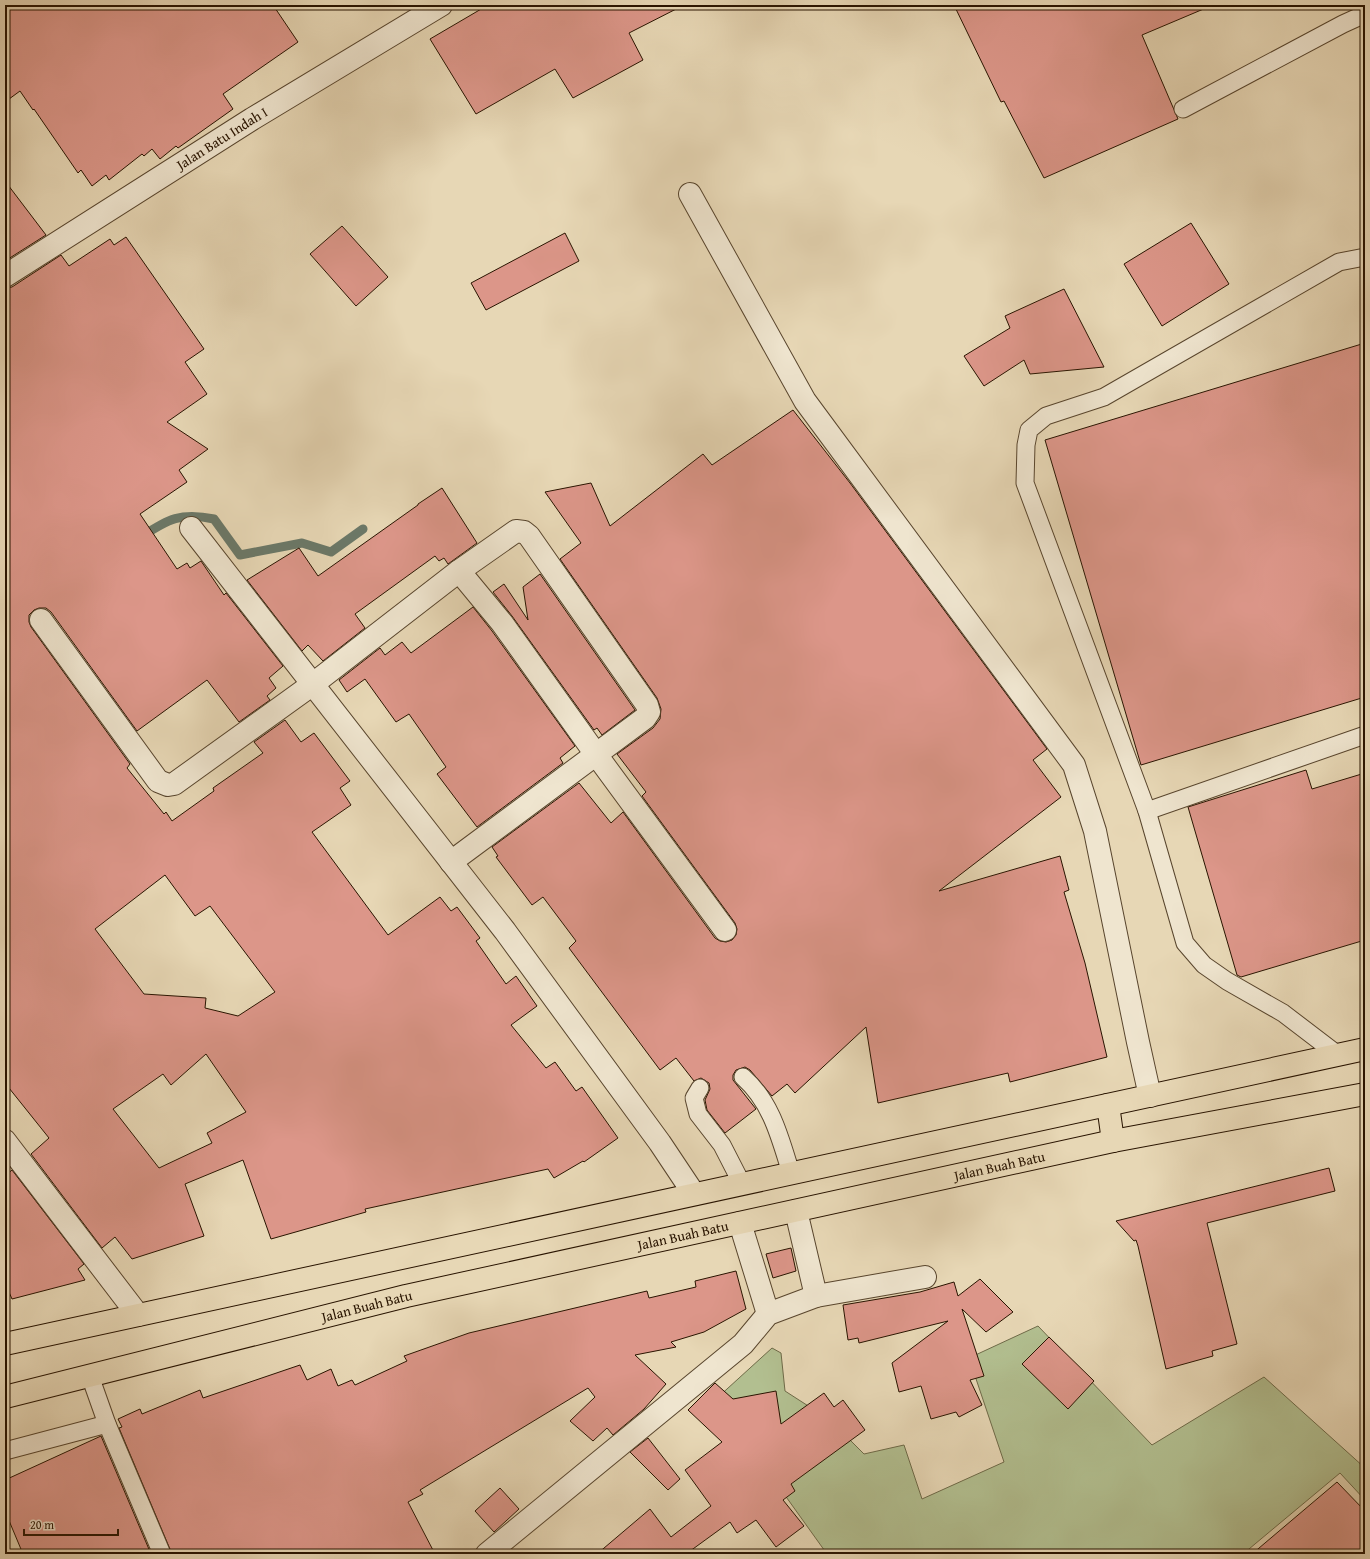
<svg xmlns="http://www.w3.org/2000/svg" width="1370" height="1559" font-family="'Gentium Book Plus',serif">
<rect width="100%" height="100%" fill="#e7d7b5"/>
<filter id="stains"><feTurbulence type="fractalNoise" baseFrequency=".005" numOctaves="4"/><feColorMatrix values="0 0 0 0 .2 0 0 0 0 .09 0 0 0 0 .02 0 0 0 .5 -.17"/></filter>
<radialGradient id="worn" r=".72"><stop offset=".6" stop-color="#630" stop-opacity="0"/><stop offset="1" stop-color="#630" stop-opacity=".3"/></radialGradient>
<!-- green -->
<path fill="#b2bf90" stroke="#6e6a48" d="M1038,1326L1152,1445L1264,1377L1365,1468V1500L1340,1473L1243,1554H827L716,1399L772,1348L781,1353L785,1391L830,1420L864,1454L904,1445L922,1499L1004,1462L969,1358Z"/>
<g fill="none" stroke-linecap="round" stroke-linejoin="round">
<!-- stream -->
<path stroke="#6b7868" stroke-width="9" d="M141,537C168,519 181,512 214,519L240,555L302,543L331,552L363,529"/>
</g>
<!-- building -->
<g fill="#dc9689" stroke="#291400" fill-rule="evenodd">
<path d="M15,5H273L298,42L223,94L233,109L178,148L176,146L160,159L152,149L144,156L142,154L109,180L106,175L92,186L81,170L78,173L34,109L33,110L20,91L5,102V10Z"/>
<path d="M488,5H684L629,33L643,60L573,98L555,69L476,114L430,39Z"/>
<path d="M954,5H1213L1142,35L1178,119L1044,178L1004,101L1001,102Z"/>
<path d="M5,181L46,235L5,261Z"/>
<path d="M1191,223L1229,284L1162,326L1124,264Z"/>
<path d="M342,226L388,277L356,306L310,254Z"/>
<path d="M565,233L579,261L486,310L471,283Z"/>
<path d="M126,237L204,349L185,362L207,394L167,422L208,449L179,470L187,482L140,514L177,569L187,563L190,568L201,561L224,595L226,593L283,666L269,678L276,688L267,696L270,700L239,722L207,680L137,731L51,612L46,608H39L34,610L29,615V622L31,627L130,764L127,768L164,814L166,812L172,821L214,791L213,788L263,753L254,742L285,720L301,742L314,733L350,781L340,788L351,805L312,832L388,935L440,897L451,911L457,907L480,938L476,941L506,984L516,976L537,1006L511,1025L546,1068L555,1062L576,1091L582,1087L618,1138L584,1162L583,1161L554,1178L548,1169L365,1209L366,1212L271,1239L243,1160L185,1184L204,1236L132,1259L115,1237L102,1248L31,1154L49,1138L5,1083V288L12,287L61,255L69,266L110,239L114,245ZM165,875L195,916L210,906L275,992L238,1016L205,1008L206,998L144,994L95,929ZM206,1054L246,1112L207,1133L212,1143L159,1168L113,1109L163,1074L171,1085Z"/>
<path d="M1064,289L1104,367L1030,374L1024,360L984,386L964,356L1010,328L1005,316Z"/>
<path d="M1365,343V697L1141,765L1045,440Z"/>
<path d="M793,410L850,483L1047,749L1033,760L1061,797L939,891L1060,856L1069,890L1064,892L1085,963L1107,1057L1010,1082L1008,1073L878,1103L866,1027L795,1093L787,1084L772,1096L750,1070L745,1067L736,1070L733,1075V1080L756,1109L725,1133L707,1110L705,1100L710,1089L709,1083L701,1078L694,1081L676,1058L660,1070L569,948L576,941L543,897L532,905L496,857L498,856L492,847L579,783L611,823L623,812L715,938L720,941L726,942L732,940L736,935L737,929L735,923L642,796L646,792L617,754L653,728L660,719L661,709L657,698L560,559L581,543L545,492L591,483L610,526L703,454L712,465Z"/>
<path d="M442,488L477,543L448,564L444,558L439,561L435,556L355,614L365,628L323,661L308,645L302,651L247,580L299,548L318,576L418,505V504Z"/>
<path d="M540,574L635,710L602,735L597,728L594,730L512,616L493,592L504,584L528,620L523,587Z"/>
<path d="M473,607L492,631L575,746L560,758L563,763L477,827L437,774L446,767L409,714L396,722L365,679L347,692L339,680L380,648L385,655L402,642L411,653Z"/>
<path d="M1306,770L1312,789L1365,773V940L1241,977L1237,975L1188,807Z"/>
<path d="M1329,1168L1335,1191L1207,1223L1237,1344L1212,1351L1213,1356L1166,1369L1138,1246L1136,1240L1134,1241L1116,1221Z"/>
<path d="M12,1170L84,1264L78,1269L85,1280L12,1299L5,1283V1176Z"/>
<path d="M791,1248L796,1271L773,1278L766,1254Z"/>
<path d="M736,1271L746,1309L704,1332L671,1342L676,1347L635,1355L666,1384L644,1409L613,1435L607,1428L593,1441L570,1421L595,1397L588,1388L420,1490L423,1494L408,1502L435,1554H172L119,1428L122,1427L118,1419L140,1409L142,1414L200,1390L203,1398L300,1365L307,1380L331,1369L338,1386L352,1380L355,1385L407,1361L404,1356L469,1333L647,1291L649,1298L696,1287L695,1281Z"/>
<path d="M980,1279L1013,1312L986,1332L962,1309L984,1376L970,1380L982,1405L959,1417L956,1412L931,1419L921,1386L899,1392L892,1363L948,1321L859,1343L858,1338L848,1340L843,1305L920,1292L954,1282L958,1296Z"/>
<path d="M1049,1337L1094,1381L1068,1409L1022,1364Z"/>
<path d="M715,1383L733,1399L776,1391L781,1424L824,1393L834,1407L843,1400L865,1430L791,1484L795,1491L783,1500L804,1526L776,1547L756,1520L737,1533L730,1522L686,1554H597L650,1509L671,1537L711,1506L685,1470L722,1442L688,1410Z"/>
<path d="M101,1436L151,1554H23L5,1511V1480Z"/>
<path d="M648,1438L680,1479L668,1490L630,1452Z"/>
<path d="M1337,1482L1365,1511V1554H1252Z"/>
<path d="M500,1488L519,1509L494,1532L475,1511Z"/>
</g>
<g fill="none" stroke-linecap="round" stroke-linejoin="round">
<!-- lane casing -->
<g stroke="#58452d" stroke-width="19">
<g id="lane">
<path d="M1183,109L1343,24L1365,14"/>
<path d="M1147,811L1365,735"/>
<path d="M1338,1055L1283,1013L1227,981L1204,965L1185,943L1147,811L1025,483L1026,445L1029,430L1046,416L1104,397L1339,262L1365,257"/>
<path d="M743,1077C772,1103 780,1138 791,1173"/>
<path d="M700,1088L694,1098L698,1114L722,1145L742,1184"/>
<path d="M90,1376L107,1424L162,1554"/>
<path d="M5,1451L107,1424"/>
</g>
</g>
<!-- street casing -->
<g stroke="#58452d" stroke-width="24">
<g id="street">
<path d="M690,194L805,401L1074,765L1095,831L1138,1042L1150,1096"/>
<path id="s1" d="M5,276L252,119L441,5"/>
<path d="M191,528L505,931L660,1143L694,1194"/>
<path d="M459,571L502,623L595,753L725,930"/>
<path d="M41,620L158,781L168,785L174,784L313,684L459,571L516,531L524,532L529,536L647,705L649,712L645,718L451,862"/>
<path d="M5,1141L138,1315"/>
<path d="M796,1211L816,1296"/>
<path d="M740,1223L768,1314"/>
<path d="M487,1554L743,1344L768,1314L816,1296L925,1277"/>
</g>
</g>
<!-- primary casing -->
<g stroke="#291400" stroke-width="24">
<g id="primary">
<path d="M1108,1105L1113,1141"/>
<path d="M5,1344L1365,1049"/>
<path id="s2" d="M5,1397L406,1296L1113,1141L1365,1094"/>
</g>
</g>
<!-- lane -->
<use href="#lane" stroke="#efe5cf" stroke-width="17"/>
<!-- street -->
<use href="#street" stroke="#efe5cf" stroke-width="22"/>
<!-- primary -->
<use href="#primary" stroke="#e7d7b5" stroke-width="22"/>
</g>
<g text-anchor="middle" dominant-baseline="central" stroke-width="3" stroke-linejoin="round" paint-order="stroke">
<!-- street labels -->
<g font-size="14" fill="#291400" stroke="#efe5cf">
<text stroke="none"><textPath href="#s1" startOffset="257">Jalan Batu Indah I</textPath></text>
<text stroke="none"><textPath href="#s2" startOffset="1021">Jalan Buah Batu</textPath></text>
<text stroke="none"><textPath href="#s2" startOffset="697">Jalan Buah Batu</textPath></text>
<text stroke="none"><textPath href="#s2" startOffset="373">Jalan Buah Batu</textPath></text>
</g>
</g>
<!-- margin -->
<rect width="1370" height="1559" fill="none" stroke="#e7d7b5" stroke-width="20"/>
<rect x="6" y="6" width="1358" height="1547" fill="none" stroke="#291400" stroke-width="2"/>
<rect x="10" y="10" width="1350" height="1539" fill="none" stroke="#291400"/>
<!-- scale -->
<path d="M24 1529v6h94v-6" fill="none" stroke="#291400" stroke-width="2"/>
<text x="30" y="1529" font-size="12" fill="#291400" stroke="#efe5cf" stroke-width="3" paint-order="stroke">20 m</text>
<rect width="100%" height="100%" filter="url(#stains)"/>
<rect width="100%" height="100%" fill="url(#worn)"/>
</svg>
